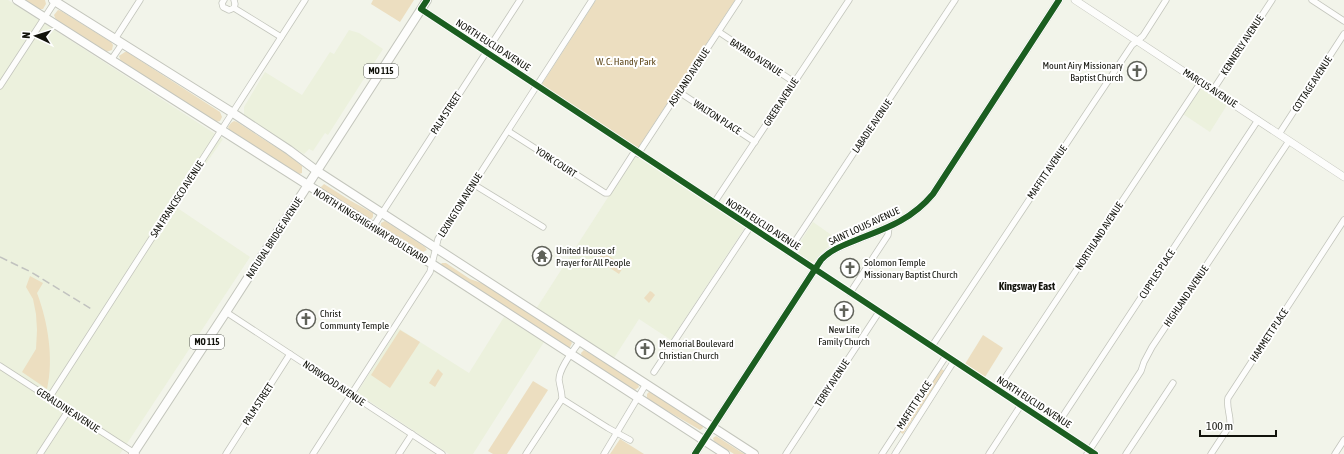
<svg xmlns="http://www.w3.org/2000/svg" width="1344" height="454" font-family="'Asap Condensed',sans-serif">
<rect width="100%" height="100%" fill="#f2f4ea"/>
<!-- built -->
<g fill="#ecf1dd">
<path d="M0,0H8L223,139L176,207L250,257L120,454H0Z"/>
<path d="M349,30L359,33L383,49L328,135L325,133L313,151L309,149L304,154L244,117V107L265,72L302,95L330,52L334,54Z"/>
<path d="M1201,89H1204L1227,105L1210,132L1183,114Z"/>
<path d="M634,157H638L744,227V229L671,340L639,319L614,358L536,309Z"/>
<path d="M813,222L840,241L828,247L821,253L814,261L811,262L795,253V250Z"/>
<path d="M504,317L544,342L473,454H449L357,393L398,328L469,373Z"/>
</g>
<!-- green -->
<g fill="#ecdec0">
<path d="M25,0H45L46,4L43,9H39Z"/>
<path d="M373,0H414L400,22L371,4Z"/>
<path d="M596,0H735L638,148L542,86V84Z"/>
<path d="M58,10L61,11L111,42L113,45L112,50L106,52L56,20L54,15Z"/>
<path d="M125,52H127L220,112L222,117L220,121L216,122L121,62L119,56Z"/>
<path d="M234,121L237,122L291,157L302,166V173L299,174L230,131L228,127L231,123Z"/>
<path d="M324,184L351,201L371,212L373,213V217L370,220L321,190L320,188Z"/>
<path d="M385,221L425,247L427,250L423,252L401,238L381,228V223Z"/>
<path d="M603,252L624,266L619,274L598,260Z"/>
<path d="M442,263H446L470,279L484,284L570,340L572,343L570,347L567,348L440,265Z"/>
<path d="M30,276L43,283L37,293C48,322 54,359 47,389L22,372L36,349L37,330L36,314L33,299L26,287Z"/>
<path d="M650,291L652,292L655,295L649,303L644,298Z"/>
<path d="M400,330L420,342L390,388L371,375Z"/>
<path d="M983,335L1003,348L985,377L965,364Z"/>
<path d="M584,350L637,382L639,387L635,390L633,389L582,357L581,353Z"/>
<path d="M438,369L443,374L435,387L429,383Z"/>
<path d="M941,369L945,371L903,434L900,432Z"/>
<path d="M533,381L548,390L507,454H493L488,451Z"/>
<path d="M649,392H651L702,425L703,428L700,430L647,399V394Z"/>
<path d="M716,436L741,452L745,454H734L714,441L713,438Z"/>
<path d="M620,439L644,454H610Z"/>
</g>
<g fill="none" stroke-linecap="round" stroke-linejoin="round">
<!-- minor casing -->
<g stroke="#c3c5bc" stroke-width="7">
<g id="minor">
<path d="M224,0L222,3L223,7L229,10L234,8L235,4L234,0"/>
<path d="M1312,0L1344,21"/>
<path d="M234,8L281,37"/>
<path d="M421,9L1095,454"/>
<path d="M719,32L794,82"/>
<path d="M115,39L140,0"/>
<path d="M111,60L122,44"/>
<path d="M0,86L56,0"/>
<path d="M1213,90L1272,0"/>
<path d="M679,92L755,142"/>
<path d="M508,131L605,193H608L635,151"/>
<path d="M1279,134L1344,34"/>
<path d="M638,154L739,0"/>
<path d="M473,184L543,227"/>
<path d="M714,203L849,0"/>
<path d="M373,227L520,0"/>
<path d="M788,252L955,0"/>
<path d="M850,293L888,235L889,227"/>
<path d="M226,312L442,454"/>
<path d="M932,346L1132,45L1143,36L1166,0"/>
<path d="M0,366L136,454"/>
<path d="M654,372L750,227"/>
<path d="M997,390L1201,82"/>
<path d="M49,398L305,0"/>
<path d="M562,399L608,428L630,440"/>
<path d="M1055,428L1258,120"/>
<path d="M40,454L68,411"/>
<path d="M226,454L290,354"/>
<path d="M313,454L430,272L438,239L592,0"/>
<path d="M399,454L412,434"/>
<path d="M526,454L562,399C562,392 560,387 559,380C559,368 573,351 580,341"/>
<path d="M604,454L646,384"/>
<path d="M786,454L879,312"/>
<path d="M882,454L946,356"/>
<path d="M895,454L954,361"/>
<path d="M989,454L1021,405"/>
<path d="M1087,454L1141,371L1144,362L1152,347L1289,141"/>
<path d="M1126,454L1173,383"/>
<path d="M1211,454L1230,425C1231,416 1226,407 1228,398L1344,220"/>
<path d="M1335,454L1344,440"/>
</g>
</g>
<!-- tertiary casing -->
<g stroke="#c3c5bc" stroke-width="8">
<g id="tertiary">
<path d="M1075,0L1344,177"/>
<path d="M695,454L821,260C832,248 847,244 861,238C890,227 913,218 933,194L1059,0"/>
</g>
</g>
<!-- primary casing -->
<g stroke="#c3c5bc" stroke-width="10">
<g id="primary">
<path d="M17,0L432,264L725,454"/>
<path d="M53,0L233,113L289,150L317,171L754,454"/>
<path d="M133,454L226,312L427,0"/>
</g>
</g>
<!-- minor -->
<use href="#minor" stroke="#fdfdfc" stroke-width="5.5"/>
<!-- tertiary -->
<use href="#tertiary" stroke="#fdfdfc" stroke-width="7"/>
<!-- primary -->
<use href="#primary" stroke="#fdfdfc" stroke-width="8"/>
<!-- rail -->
<path stroke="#c1c2bf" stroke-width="1.5" stroke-dasharray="8 4" stroke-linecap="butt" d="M0,257L31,272L93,310"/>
<!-- cycleway casing -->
<g stroke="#fff" stroke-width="8">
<g id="cycleway">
<path d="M427,0L421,9L1095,454"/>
<path d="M695,454L821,260C832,248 847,244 861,238C890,227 913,218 933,194L1059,0"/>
</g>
</g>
<!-- cycleway -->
<use href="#cycleway" stroke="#1b5e20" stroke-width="6"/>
</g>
<!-- icons -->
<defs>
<g id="church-ring" transform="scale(1)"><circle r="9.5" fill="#fff" stroke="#60625a" stroke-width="1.5"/><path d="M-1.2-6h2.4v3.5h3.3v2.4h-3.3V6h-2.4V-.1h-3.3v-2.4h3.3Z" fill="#60625a"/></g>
<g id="temple-ring" transform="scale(1)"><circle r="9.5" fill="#fff" stroke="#60625a" stroke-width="1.5"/><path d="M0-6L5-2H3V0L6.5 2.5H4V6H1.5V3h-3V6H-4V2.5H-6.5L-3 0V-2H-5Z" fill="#60625a"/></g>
</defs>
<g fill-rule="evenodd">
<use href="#church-ring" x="1137" y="71"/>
<use href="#temple-ring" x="542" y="256"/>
<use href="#church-ring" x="850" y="268"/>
<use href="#church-ring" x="844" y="311"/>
<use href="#church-ring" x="306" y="319"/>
<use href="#church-ring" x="645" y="349"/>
</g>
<g text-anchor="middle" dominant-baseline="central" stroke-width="4" stroke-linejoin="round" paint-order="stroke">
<!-- shield labels -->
<g fill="#fff" stroke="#595a55" stroke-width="1">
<rect x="364" y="64" width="34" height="14" rx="3"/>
<rect x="190" y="335" width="34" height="14" rx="3"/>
</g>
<g font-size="9" font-weight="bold" fill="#12130c">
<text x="381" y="71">MO 115</text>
<text x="207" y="342">MO 115</text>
</g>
<!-- street labels -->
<g font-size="10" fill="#12130c" stroke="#fff">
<text transform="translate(493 45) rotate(33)">NORTH EUCLID AVENUE</text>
<text transform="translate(1242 45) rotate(-57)">KENNERLY AVENUE</text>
<text transform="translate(756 57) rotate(33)">BAYARD AVENUE</text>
<text transform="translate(689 77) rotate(-57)">ASHLAND AVENUE</text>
<text transform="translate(1312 84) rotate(-57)">COTTAGE AVENUE</text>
<text transform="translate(1210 88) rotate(33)">MARCUS AVENUE</text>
<text transform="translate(781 102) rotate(-57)">GREER AVENUE</text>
<text transform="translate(446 113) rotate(-57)">PALM STREET</text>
<text transform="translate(717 117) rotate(33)">WALTON PLACE</text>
<text transform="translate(872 126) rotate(-56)">LABADIE AVENUE</text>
<text transform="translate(556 162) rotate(33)">YORK COURT</text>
<text transform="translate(1047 172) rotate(-56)">MAFFITT AVENUE</text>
<text transform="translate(177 199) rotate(-57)">SAN FRANCISCO AVENUE</text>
<text transform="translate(460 205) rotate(-58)">LEXINGTON AVENUE</text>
<text transform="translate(763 224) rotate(33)">NORTH EUCLID AVENUE</text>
<text transform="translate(371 226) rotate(32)">NORTH KINGSHIGHWAY BOULEVARD</text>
<text transform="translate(864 226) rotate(-25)">SAINT LOUIS AVENUE</text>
<text transform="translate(1099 236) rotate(-57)">NORTHLAND AVENUE</text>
<text transform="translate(274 238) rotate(-57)">NATURAL BRIDGE AVENUE</text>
<text transform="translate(1157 274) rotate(-57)">CUPPLES PLACE</text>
<text transform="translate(1186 296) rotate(-56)">HIGHLAND AVENUE</text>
<text transform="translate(1269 335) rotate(-57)">HAMMETT PLACE</text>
<text transform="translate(334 383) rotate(34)">NORWOOD AVENUE</text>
<text transform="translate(832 383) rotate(-57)">TERRY AVENUE</text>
<text transform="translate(1034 402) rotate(33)">NORTH EUCLID AVENUE</text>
<text transform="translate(258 404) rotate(-57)">PALM STREET</text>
<text transform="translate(914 405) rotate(-57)">MAFFITT PLACE</text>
<text transform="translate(68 410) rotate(33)">GERALDINE AVENUE</text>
</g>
<!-- park labels -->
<g font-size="10" fill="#5f481b" stroke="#fff">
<text x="626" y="61">W. C. Handy Park</text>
</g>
<!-- poi labels -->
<g font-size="10" fill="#12130c" stroke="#fff" text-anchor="start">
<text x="1123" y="65" text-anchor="end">Mount Airy Missionary<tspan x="1123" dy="12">Baptist Church</tspan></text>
<text x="556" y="250">United House of<tspan x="556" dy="12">Prayer for All People</tspan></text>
<text x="864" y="262">Solomon Temple<tspan x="864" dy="12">Missionary Baptist Church</tspan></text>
<text x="320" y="313">Christ<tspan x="320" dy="12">Communty Temple</tspan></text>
<text x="844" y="329" text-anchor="middle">New Life<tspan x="844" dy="12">Family Church</tspan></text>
<text x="659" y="343">Memorial Boulevard<tspan x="659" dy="12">Christian Church</tspan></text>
</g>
<!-- neighbourhood labels -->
<g font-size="11" font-weight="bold" fill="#12130c" stroke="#fff">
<text x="1027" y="286">Kingsway East</text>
</g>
</g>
<!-- north arrow -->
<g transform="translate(36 36) rotate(274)" stroke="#ffffff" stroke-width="3" paint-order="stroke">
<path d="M0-3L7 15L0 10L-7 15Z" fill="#12130c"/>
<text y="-6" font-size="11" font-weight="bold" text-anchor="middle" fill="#12130c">N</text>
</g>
<!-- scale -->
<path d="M1200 430v6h76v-6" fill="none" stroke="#12130c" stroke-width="2"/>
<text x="1206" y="430" font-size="12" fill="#12130c" stroke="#ffffff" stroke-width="3" paint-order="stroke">100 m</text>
</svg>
